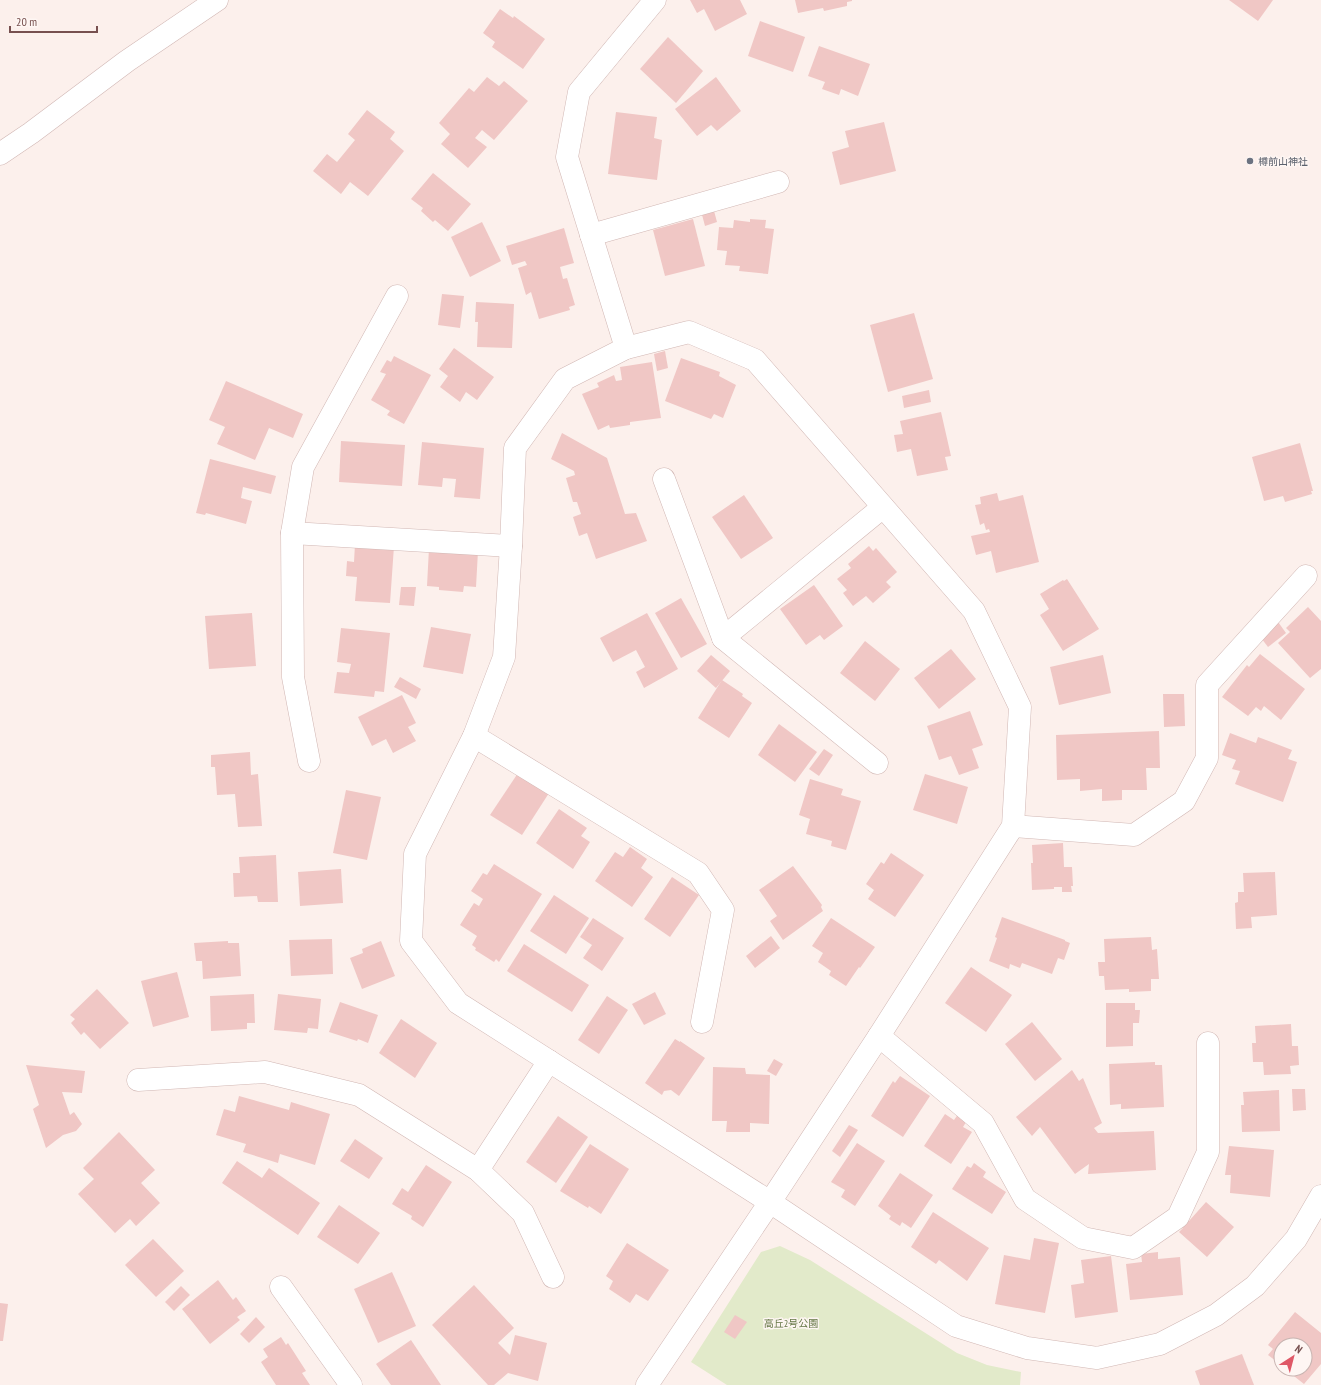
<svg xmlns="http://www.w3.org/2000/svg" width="1321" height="1385" font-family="'PT Sans Narrow','Noto Sans JP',sans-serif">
<rect width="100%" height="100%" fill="#fcf0ec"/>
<!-- green -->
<path fill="#e2eaca" d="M780,1246L810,1260L957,1353L987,1365L1021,1372L1020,1385H727L691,1362L761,1252Z"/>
<!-- building -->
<g fill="#f0c7c5">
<path d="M690,0H740L747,14L715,31L704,9L697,13Z"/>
<path d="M795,0H852V1L847,2V6L824,11L823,8L798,13Z"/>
<path d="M1229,0H1273L1258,21Z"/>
<path d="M500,9L513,18L514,16L545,39L523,69L492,47L495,42L483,33Z"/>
<path d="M760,21L805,37L793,72L748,56Z"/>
<path d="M668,37L703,71L676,103L640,69Z"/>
<path d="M819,46L870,64L858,96L841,89L839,95L822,89L825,82L808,76Z"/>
<path d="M487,77L499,86L504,81L528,101L494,140L482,130L475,138L487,147L468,168L441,144L450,134L439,123L469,88L474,92Z"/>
<path d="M716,77L741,111L717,131L711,125L697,136L675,109Z"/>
<path d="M367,110L395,132L390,139L404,151L368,196L350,182L341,194L313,171L327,154L337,162L355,140L348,134Z"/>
<path d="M616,112L657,117L654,138L662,140L657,180L608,174Z"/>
<path d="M884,122L896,171L840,185L832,152L849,147L845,131Z"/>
<path d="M433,173L471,204L448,231L435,220L433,222L421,211L423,208L411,199Z"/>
<path d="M713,207L717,222L705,226L701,211Z"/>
<path d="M693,219L705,266L665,276L653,230Z"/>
<path d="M750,219L766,220L765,228L774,229L768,274L739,271L740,266L725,265L727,251L717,250L719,227L733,228L734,220L750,222Z"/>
<path d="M482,222L501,261L470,277L451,237Z"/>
<path d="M564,228L574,263L560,267L563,279L567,278L575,305L569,307L570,310L539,319L531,292L526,295L518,268L527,265L525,261L512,265L506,246Z"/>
<path d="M442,294L464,296L460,328L438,325Z"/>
<path d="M476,302L514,304L512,348L477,347L478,322H475Z"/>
<path d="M914,313L933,379L888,392L870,325Z"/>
<path d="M454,348L494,377L477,400L466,392L460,402L440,387L448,376L439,369Z"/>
<path d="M665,351L668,368L657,371L654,354Z"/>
<path d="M394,356L431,375L404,424L387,415L390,411L371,400L386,374L380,372L387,360L391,362Z"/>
<path d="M681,358L720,372L719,376L736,385L723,418L714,414L711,419L665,401Z"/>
<path d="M652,362L661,418L630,422V425L610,428L609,425L598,430L582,394L599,387L597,383L614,375L616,381L622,380L620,367Z"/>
<path d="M226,381L303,414L293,438L269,428L255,460L217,444L225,427L209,420Z"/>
<path d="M929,390L931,402L904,408L902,396Z"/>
<path d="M941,412L951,456L945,457L948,470L917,476L911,449L897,452L894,435L903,434L900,421Z"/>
<path d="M562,433L607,458L625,514L636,513L647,541L596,559L587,533L579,536L573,517L581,514L577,502H573L566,478L575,475L574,471L551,459Z"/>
<path d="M341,441L405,445L402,486L339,482Z"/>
<path d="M422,442L484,448L480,499L454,497L456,479L443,478L442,487L418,485Z"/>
<path d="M1300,443L1313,491H1311L1312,494L1285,502L1283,496L1264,501L1252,457Z"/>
<path d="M210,459L276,476L271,494L243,487L241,498L252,501L246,524L206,513L205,515L196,513Z"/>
<path d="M997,493L999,501L1023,495L1039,562L996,573L991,551L976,555L971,536L990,532L989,529L986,530L984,523L980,525L975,505L981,504L980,497Z"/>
<path d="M744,495L773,538L741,559L712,517Z"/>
<path d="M355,544L394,546L390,603L355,601L357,577L346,576L347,561L354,562Z"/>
<path d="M869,546L873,551L876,548L897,572L886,582L891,587L873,603L866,596L853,606L843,593L847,590L837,579L851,568L848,564Z"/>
<path d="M429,548L478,551L476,587L464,586L463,592L439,590V587L427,586Z"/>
<path d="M1067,579L1099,629L1063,651L1040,615L1049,609L1040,594L1063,580L1064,581Z"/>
<path d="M814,585L843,626L824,640L820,635L806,645L780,609Z"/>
<path d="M401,587H416L414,606L399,605Z"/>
<path d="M681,598L707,644L681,658L655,613Z"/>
<path d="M1308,607L1321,621V669L1310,678L1278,643L1290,632L1286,628Z"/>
<path d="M252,613L256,666L209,669L205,616Z"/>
<path d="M647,613L678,669L644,688L636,672L645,667L636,650L613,662L600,638Z"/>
<path d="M1273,615L1286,633L1268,647L1255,630Z"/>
<path d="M431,627L471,634L463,674L423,667Z"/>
<path d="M341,628L390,633L384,692L375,691L374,697L334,693L337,672L349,673L351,664L337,662Z"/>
<path d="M865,641L900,669L875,701L840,673Z"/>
<path d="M951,649L976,679L939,709L914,678Z"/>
<path d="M1260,654L1305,689L1281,720L1264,706L1261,711L1256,707L1248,716L1222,697L1247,665L1249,667Z"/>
<path d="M711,655L730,671L716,688L697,671Z"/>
<path d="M1103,655L1111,693L1059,705L1050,667Z"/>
<path d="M400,677L421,689L416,699L394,687Z"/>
<path d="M722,680L743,694L742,696L752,703L729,738L698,718Z"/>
<path d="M1163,694H1184L1185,726L1164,727Z"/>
<path d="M402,695L416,723L408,727L416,741L393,753L386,739L372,746L358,717Z"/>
<path d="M970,711L983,745L972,749L979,768L959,775L951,756L939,760L927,726Z"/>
<path d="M779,724L817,752L795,782L758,755Z"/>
<path d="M1159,731L1160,768H1146L1147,790H1122V800L1102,801V789L1080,791V779L1057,780L1056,735Z"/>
<path d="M1230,733L1256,743L1258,737L1292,750L1288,759L1297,762L1283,802L1235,784L1240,771L1232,769L1236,760L1222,755Z"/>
<path d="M824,749L833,755L819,776L809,769Z"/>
<path d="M250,752L251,775L258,774L262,826L238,827L235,794L217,795L215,767H211V755Z"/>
<path d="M518,773L549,793L522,835L490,815Z"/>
<path d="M925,774L968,787L957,824L913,810Z"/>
<path d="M810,779L843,789L841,795L861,801L846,850L831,846L832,841L806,834L810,819L799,815Z"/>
<path d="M346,790L381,797L367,860L333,853Z"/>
<path d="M559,809L587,828L581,836L590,842L573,869L536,843Z"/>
<path d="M1063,843L1064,867H1072L1073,886H1071L1072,892H1062V887H1054V889L1032,890L1031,863H1033L1032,845Z"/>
<path d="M630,847L647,859L641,868L653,877L632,907L595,881L615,852L623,857Z"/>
<path d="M891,853L924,875L895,917L868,899L874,890L866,884L881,862L884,864Z"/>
<path d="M276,855L278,902H258L257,896L234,897L233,873H240L239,857Z"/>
<path d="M494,864L542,894L499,962L496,959L494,962L475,950L476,948L472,945L477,936L460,925L474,903L479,906L483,899L471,891L483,873L487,875Z"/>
<path d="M793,866L822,905L821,907L823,911L783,940L770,921L777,916L759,890Z"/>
<path d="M341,869L343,903L300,906L298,872Z"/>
<path d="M1275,872L1277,915L1251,917L1252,928L1236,929L1235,903L1238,902V892H1244L1243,873Z"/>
<path d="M672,877L699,895L670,937L644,919Z"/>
<path d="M554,895L589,918L566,954L530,931Z"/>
<path d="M1002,917L1065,940V941L1070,943L1064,960L1058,958L1052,974L1022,963L1020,968L1010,964L1009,969L989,961L997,938L995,937Z"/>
<path d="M593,918L624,938L602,971L583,958L592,945L580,937Z"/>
<path d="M831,918L875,947L860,968L859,967L846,986L829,975L831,971L818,962L823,953L812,946Z"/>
<path d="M771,936L780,948L755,968L746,956Z"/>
<path d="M1151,937L1152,950L1157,949L1159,979H1151V991L1129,992V989L1105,990L1104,976H1099L1098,962H1105L1104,939Z"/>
<path d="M332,939L333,974L291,976L289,940Z"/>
<path d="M228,941V943H239L241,976L203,979L202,961H196L194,943Z"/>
<path d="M381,941L395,976L362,989L350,958L363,953L362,949Z"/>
<path d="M524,944L589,985L572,1012L507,971Z"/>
<path d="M971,967L1012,995L986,1032L945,1003Z"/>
<path d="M177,972L189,1017L153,1027L141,981Z"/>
<path d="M97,989L129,1023L100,1049L84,1032L81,1035L71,1023L75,1019L70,1015Z"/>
<path d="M655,992L666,1014L644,1025L632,1004Z"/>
<path d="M254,994L255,1023H247V1029L211,1031L210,996Z"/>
<path d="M278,994L321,999L318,1029L308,1028L307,1033L274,1030Z"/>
<path d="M607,996L628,1010L599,1054L578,1040Z"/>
<path d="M340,1002L378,1015L368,1043L358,1039L357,1041L329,1032Z"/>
<path d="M1106,1003H1135V1010H1140L1139,1023H1133V1046L1106,1047Z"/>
<path d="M401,1019L437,1043L415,1078L379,1053Z"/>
<path d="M1032,1022L1062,1059L1035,1081L1005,1044Z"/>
<path d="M1291,1024L1292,1046H1298L1299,1065L1290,1066L1291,1074L1264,1075L1263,1062H1253L1252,1043H1256L1255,1026Z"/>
<path d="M675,1039L680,1042V1041L705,1058L679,1096L671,1090L664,1091L662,1095L645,1083Z"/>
<path d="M774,1059L783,1064L776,1076L767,1071Z"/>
<path d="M1155,1062V1065H1162L1164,1107L1121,1109V1104L1110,1105L1109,1064Z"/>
<path d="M26,1065L85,1071L82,1093L62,1092L70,1115L74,1112L82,1124L76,1131L63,1135L46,1148L33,1109L39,1105Z"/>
<path d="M713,1067L745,1068L746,1074L770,1075L769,1124L750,1123V1132H726L727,1121H712Z"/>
<path d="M1072,1070L1079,1081L1083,1078L1102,1123L1094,1128L1098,1133L1154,1131L1156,1170L1088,1174L1089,1164L1075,1174L1040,1127L1032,1136L1016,1117Z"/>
<path d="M900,1076L930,1096L903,1137L871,1116L893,1081L895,1083Z"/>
<path d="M1292,1089H1305L1306,1110L1293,1111Z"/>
<path d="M1279,1090L1280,1131L1242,1132L1241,1105H1244L1243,1092Z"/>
<path d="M239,1096L289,1110L291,1102L330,1114L315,1165L280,1154L278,1163L243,1152L246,1144L216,1135L224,1109L235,1112Z"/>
<path d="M959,1113L968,1119L963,1127L972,1132L951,1164L924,1146L945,1114L954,1120Z"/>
<path d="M558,1116L588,1137L556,1183L526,1162Z"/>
<path d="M849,1125L858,1130L840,1157L832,1151Z"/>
<path d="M119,1132L155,1170L141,1183L160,1203L136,1226L130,1219L115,1233L78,1194L94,1179L83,1168Z"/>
<path d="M355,1139L383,1158L369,1179L340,1161Z"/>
<path d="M857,1143L885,1161L855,1206L841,1197L845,1190L831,1182Z"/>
<path d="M590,1144L629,1169L601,1214L589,1206L588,1208L560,1191Z"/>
<path d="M1229,1146L1274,1150L1270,1197L1230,1193L1231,1175H1225Z"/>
<path d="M237,1161L262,1178L269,1168L320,1203L298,1235L222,1183Z"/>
<path d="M974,1163L986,1172L983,1177L1006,1192L992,1214L952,1189L967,1166L971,1168Z"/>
<path d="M426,1165L452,1182L423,1227L411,1219L412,1216L392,1204L402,1188L408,1192Z"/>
<path d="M900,1173L933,1195L911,1228L902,1222L900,1226L889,1219L891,1216L878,1206Z"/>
<path d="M1206,1202L1234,1227L1207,1257L1179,1232L1183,1228L1178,1224L1184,1216L1189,1221Z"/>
<path d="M339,1205L380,1233L358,1264L317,1237Z"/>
<path d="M933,1212L989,1248L967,1281L939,1260L936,1264L911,1247Z"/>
<path d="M1034,1238L1059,1243L1045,1313L995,1304L1004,1255L1030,1260Z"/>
<path d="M153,1239L184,1271L156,1297L125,1265Z"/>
<path d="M627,1243L669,1270L648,1301L636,1294L630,1303L609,1289L613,1281L606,1276Z"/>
<path d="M1158,1252V1259L1180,1257L1183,1295L1130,1300L1126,1264L1142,1262L1141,1254Z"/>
<path d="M1111,1256L1118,1312L1075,1318L1071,1285L1084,1283L1081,1260Z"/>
<path d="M392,1272L416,1326L378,1343L354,1289Z"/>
<path d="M218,1280L233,1300L236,1297L246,1311L237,1317L240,1320L210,1344L182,1309Z"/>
<path d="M474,1285L514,1328L498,1343L510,1355L515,1335L547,1343L538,1381L508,1373L494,1385H488L432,1325Z"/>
<path d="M181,1286L190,1295L174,1311L165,1302Z"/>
<path d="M0,1303L8,1304L3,1341H0Z"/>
<path d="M1295,1312L1321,1333V1364L1304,1384L1285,1369H1305V1345H1281V1365L1268,1355L1273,1349L1268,1345Z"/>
<path d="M735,1315L747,1322L735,1339L724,1332Z"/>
<path d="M256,1317L265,1327L249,1343L240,1334Z"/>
<path d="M281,1337L286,1345L288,1343L306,1371L302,1373L310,1385H276L261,1362L268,1357L263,1349Z"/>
<path d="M411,1340L441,1385H391L376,1364Z"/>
<path d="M1242,1354L1254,1385H1200L1195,1371Z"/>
</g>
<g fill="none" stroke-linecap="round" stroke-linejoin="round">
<!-- minor casing -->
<g stroke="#d1b7b4" stroke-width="23">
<g id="minor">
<path d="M0,154L31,133L127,61L217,0"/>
<path d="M591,235L778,182"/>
<path d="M626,348L567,157L579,92L655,0"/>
<path d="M664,479L723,638L877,763"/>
<path d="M292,533L511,546"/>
<path d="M723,638L883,507"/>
<path d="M474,736L698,873L723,910L702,1022"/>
<path d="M309,761L293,677L292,533L303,467L397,296"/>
<path d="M1013,826L1134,835L1184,801L1207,758V685L1306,576"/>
<path d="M879,1036L983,1123L1025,1199L1083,1238L1133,1248L1178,1217L1208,1152V1043"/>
<path d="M138,1080L265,1072L359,1095L478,1170L523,1213L553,1277"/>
<path d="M478,1170L549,1061"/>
<path d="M281,1287L351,1385"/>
<path d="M647,1385L770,1202L879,1036L1013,826L1020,707L974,611L755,360L689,332L626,348L565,379L515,448L511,546L504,657L474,736L415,854L411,941L458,1003L770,1202L956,1326L1027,1348L1097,1358L1160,1344L1216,1315L1255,1286L1296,1239L1321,1196"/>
</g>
</g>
<!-- minor -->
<use href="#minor" stroke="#fff" stroke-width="22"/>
</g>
<!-- markers -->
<circle fill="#6b7280" stroke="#fef6f3" stroke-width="1.5" cx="1250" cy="161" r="4"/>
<g text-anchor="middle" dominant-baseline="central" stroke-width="3" stroke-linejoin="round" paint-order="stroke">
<!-- worship labels -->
<g font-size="10" fill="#5b616d" stroke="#fef6f3" text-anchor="start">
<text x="1258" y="161">樽前山神社</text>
</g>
<!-- park labels -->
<g font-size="10" fill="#637644" stroke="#fef6f3">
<text x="791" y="1323">高丘2号公園</text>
</g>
</g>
<!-- north arrow -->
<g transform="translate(1293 1357) rotate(36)"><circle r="19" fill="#fef6f3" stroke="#c8b4b1"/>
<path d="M0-3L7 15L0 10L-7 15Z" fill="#df5867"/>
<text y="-6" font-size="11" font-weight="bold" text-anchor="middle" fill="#77504f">N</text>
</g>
<!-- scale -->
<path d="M10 26v6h87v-6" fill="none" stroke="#77504f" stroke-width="2"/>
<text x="16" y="26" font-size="12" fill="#77504f" stroke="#fef6f3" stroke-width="3" paint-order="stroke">20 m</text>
</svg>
